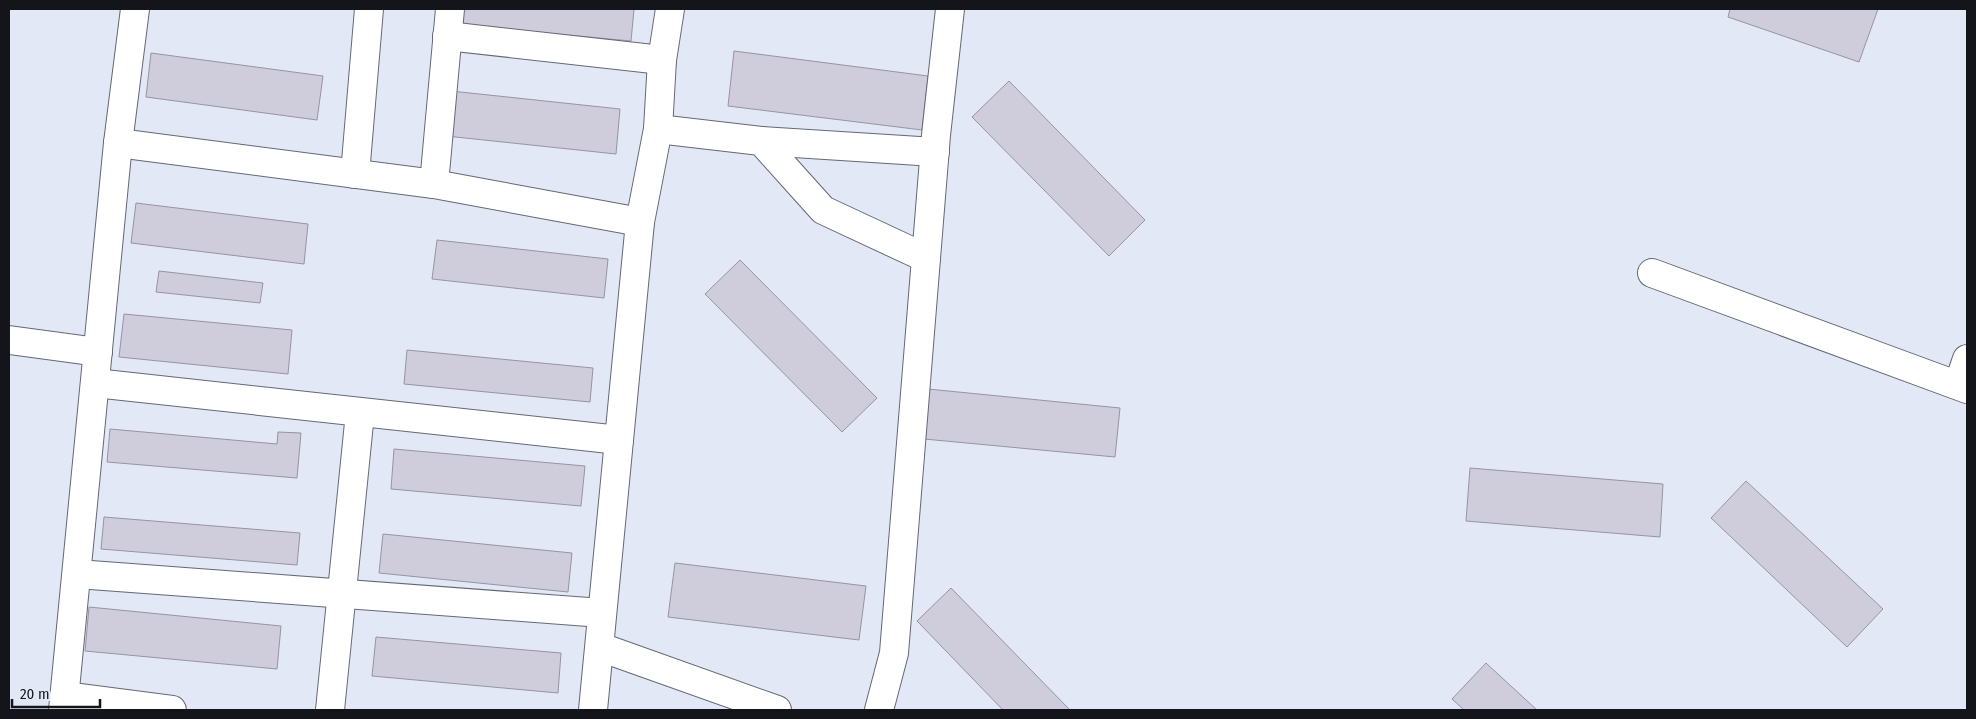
<svg xmlns="http://www.w3.org/2000/svg" width="1976" height="719" font-family="'Fira Sans Condensed',sans-serif">
<rect width="100%" height="100%" fill="#e3e8f7"/>
<!-- building -->
<g fill="#cfccdb" stroke="#9694a2">
<path d="M461,9H634L631,41L460,25Z"/>
<path d="M1730,9H1878L1859,62L1728,17Z"/>
<path d="M734,51L928,76L922,130L728,106Z"/>
<path d="M151,53L323,76L317,120L146,97Z"/>
<path d="M1009,81L1145,220L1109,256L972,117Z"/>
<path d="M451,91L620,109L616,154L446,136Z"/>
<path d="M136,203L308,224L304,264L131,243Z"/>
<path d="M437,240L608,259L604,298L432,279Z"/>
<path d="M740,260L877,398L842,432L705,294Z"/>
<path d="M159,271L263,283L260,303L156,292Z"/>
<path d="M124,314L292,330L288,374L119,357Z"/>
<path d="M407,350L593,368L590,402L404,384Z"/>
<path d="M928,389L1120,408L1115,457L924,439Z"/>
<path d="M110,429L277,444L278,432L301,433L297,478L107,462Z"/>
<path d="M394,449L585,466L581,506L391,489Z"/>
<path d="M1470,468L1663,484L1660,537L1466,521Z"/>
<path d="M1746,481L1883,609L1847,647L1711,518Z"/>
<path d="M104,517L300,533L297,565L101,549Z"/>
<path d="M383,534L572,553L568,592L379,573Z"/>
<path d="M675,563L866,586L859,640L668,617Z"/>
<path d="M951,588L1070,710H1003L917,621Z"/>
<path d="M89,607L281,626L277,669L85,651Z"/>
<path d="M376,637L561,653L558,693L372,676Z"/>
<path d="M1486,663L1537,710H1464L1452,699Z"/>
</g>
<g fill="none" stroke-linecap="round" stroke-linejoin="round">
<!-- minor casing -->
<g stroke="#646874" stroke-width="30">
<g id="minor">
<path d="M447,36L662,60"/>
<path d="M658,129L761,141L823,210L926,258"/>
<path d="M761,141L935,152"/>
<path d="M118,143L434,184L640,222"/>
<path d="M355,174L369,9"/>
<path d="M434,184L450,9"/>
<path d="M1652,273L1967,389"/>
<path d="M9,340L98,352"/>
<path d="M95,383L619,440"/>
<path d="M1958,385L1967,359"/>
<path d="M77,574L602,613"/>
<path d="M600,647L777,710"/>
<path d="M64,696L172,710"/>
<path d="M63,710L118,143L135,9"/>
<path d="M330,710L360,413"/>
<path d="M593,710L640,222L658,129L662,60L670,9"/>
<path d="M879,710L894,653L936,135L950,9"/>
</g>
</g>
<!-- minor -->
<use href="#minor" stroke="#fff" stroke-width="28"/>
</g>
<!-- border -->
<rect width="1976" height="719" fill="none" stroke="#14151a" stroke-width="20"/>
<!-- scale -->
<path d="M12 699v8h88v-8" fill="none" stroke="#14151a" stroke-width="2.5"/>
<text x="20" y="699" font-size="15" fill="#14151a" stroke="#e3e8f7" stroke-width="4" paint-order="stroke">20 m</text>
</svg>
